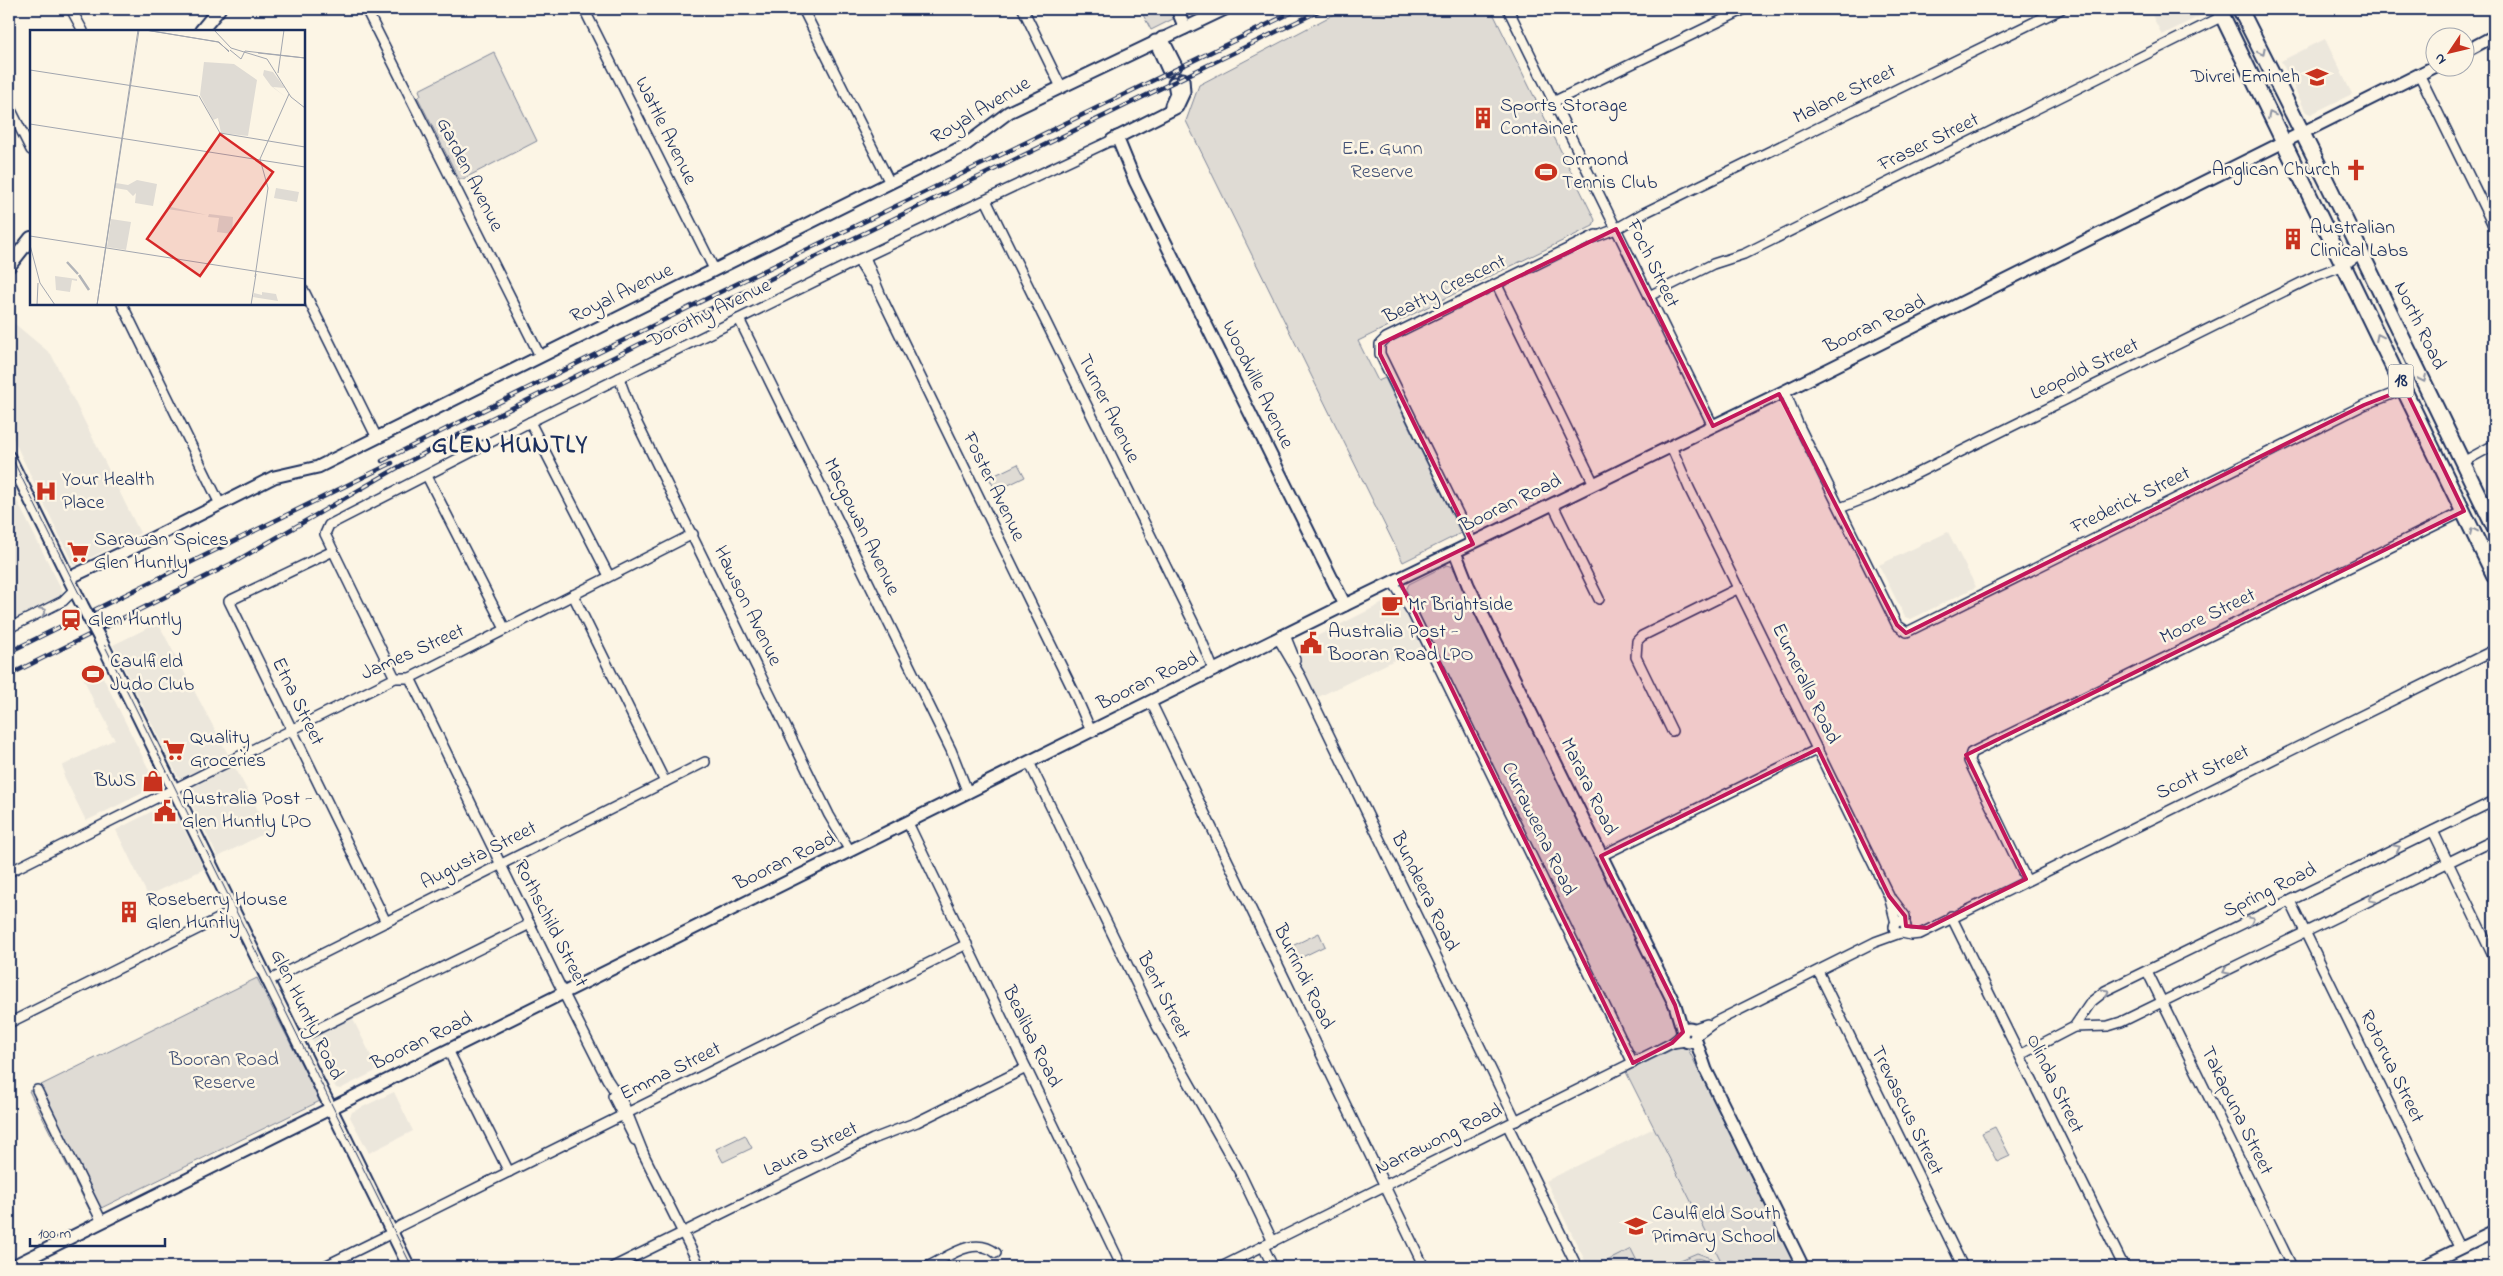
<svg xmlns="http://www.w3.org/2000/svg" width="2503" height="1276" font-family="'Indie Flower',sans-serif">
<rect width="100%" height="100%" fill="#fcf5e5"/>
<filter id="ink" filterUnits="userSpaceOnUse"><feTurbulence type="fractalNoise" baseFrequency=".02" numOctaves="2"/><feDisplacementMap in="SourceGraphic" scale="10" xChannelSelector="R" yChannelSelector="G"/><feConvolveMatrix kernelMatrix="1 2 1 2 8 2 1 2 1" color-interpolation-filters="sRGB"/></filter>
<g filter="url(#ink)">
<!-- built -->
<g fill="#ece7dc">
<path d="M2149,9H2204V10L2202,15L2162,35Z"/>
<path d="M2325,39L2352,94L2311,114L2306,112L2281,61Z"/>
<path d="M9,319L51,354L140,533L74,566L9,430Z"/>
<path d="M9,485L64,594L15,618L9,606Z"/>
<path d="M1948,532L1976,587L1911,619L1905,617L1879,565Z"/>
<path d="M1407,591L1432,642L1308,702L1283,653Z"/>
<path d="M158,623L269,831L218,857L113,645Z"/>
<path d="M99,669L157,786L86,821L63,774L65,773L62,766L115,739L107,729L109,727L99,708L97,709L83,677Z"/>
<path d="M170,802L204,869L148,896L116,830Z"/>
<path d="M347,1007L378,1070L340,1089L336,1088L306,1027Z"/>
<path d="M394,1092L413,1131L369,1153L350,1117L352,1112Z"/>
<path d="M1654,1128L1724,1267H1588L1546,1181Z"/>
</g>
<!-- green -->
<g fill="#dfdbd4" stroke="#7d8599">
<path d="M1140,9H1174L1175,18L1151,30Z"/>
<path d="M1344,9H1491L1595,220L1593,226L1358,341L1378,381L1385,378L1461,533L1403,562L1186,121L1199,85Z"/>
<path d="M494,52L537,141L463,179H459L418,98L421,95L419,90Z"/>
<path d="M1018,464L1025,477L996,491L989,478Z"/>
<path d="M1447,565L1451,566L1458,575L1676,1018L1679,1031L1676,1034L1641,1053H1635L1631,1048L1406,590L1409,584Z"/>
<path d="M1319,933L1325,946L1296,960L1290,947Z"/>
<path d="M257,978L320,1101L91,1213L29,1091Z"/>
<path d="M1680,1046L1687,1047L1797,1267H1724L1626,1072Z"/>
<path d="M1995,1127L2010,1156L1997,1162L1982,1133Z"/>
<path d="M745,1135L752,1148L723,1162L716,1149Z"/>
<path d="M1631,1249L1640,1267H1595Z"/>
<path d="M1697,1253L1711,1258L1716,1267H1711C1700,1248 1683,1267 1664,1267Z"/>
</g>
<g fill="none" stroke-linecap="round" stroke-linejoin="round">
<!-- minor casing -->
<g stroke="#1b2f5e" stroke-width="12">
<g id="minor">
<path d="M71,9L83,31"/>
<path d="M366,9L540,356"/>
<path d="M584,9L714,269"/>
<path d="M803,9L890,183"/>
<path d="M1023,9L1061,87"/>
<path d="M1508,9L1713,426"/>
<path d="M2419,74L2494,227"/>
<path d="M1553,102L1745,9"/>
<path d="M9,106L31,150"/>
<path d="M986,200L1199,634L1214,671"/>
<path d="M1592,238L1616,229L1644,213L2061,9"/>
<path d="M865,257L881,296L1074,692L1091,731"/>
<path d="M858,260L871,281"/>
<path d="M1497,285L1594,484"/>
<path d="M304,291L377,438"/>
<path d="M1649,296L1713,264L1744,254L2223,16"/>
<path d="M122,304L220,504"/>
<path d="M739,319L951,750L968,793"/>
<path d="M619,378L632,413L829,815L850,851"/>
<path d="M1785,391L1798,424L1897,625L1907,632L2364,405L2405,389"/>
<path d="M530,422L609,576"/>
<path d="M1671,446L1689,488L1889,896L1896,923"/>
<path d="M2463,462L2494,445"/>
<path d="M427,476L505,629"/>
<path d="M1553,505L1599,599"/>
<path d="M1840,508L1871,496L2315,276L2344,265L2361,253"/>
<path d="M1473,544L1380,354V344L1386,338L1596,235"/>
<path d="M333,551L229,601L386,922"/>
<path d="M1393,582L1412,612L1633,1063"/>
<path d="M573,595L665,782"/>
<path d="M9,628L63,601L75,589"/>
<path d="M1285,635L1295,660"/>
<path d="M1278,638L1301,677L1516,1121"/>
<path d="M395,678L325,534L329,525L530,422L858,260L1110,141"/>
<path d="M410,678L558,982L607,1079L624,1105L644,1155"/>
<path d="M1151,702L1424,1267"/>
<path d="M1672,731L1636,657L1637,641L1642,636L1739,588"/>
<path d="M1029,762L1157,1026L1240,1173L1273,1242"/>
<path d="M908,823L1122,1267"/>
<path d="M2433,831L2494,958"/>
<path d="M1601,856L1818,749"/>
<path d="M9,872L395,678H410L693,534"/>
<path d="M2026,879L1969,761L1971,753L2464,511"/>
<path d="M1893,900L1905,916V925"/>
<path d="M2290,901L2460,1249"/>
<path d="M1951,916L2124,1267"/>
<circle cx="1900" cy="927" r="6"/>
<path d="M1902,933L1911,935L1920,934L2494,650"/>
<path d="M1818,971L1963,1267"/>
<path d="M2147,971L2292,1267"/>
<path d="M268,981L705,762"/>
<path d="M9,1023L234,911"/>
<path d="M2074,1027L2091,1002L2105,991L2494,801"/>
<path d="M1692,1029L1707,1024"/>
<path d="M1696,1036L1715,1022L1875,942L1900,933"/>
<path d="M297,1039L530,924"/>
<path d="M1672,1043L1686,1041"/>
<path d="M448,1050L509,1172"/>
<path d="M2020,1055L2074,1027L2108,1026L2121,1022L2494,840"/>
<path d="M37,1090L102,1222"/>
<path d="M613,1096L635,1140"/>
<path d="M1508,1126L1577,1267"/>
<path d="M642,1151L700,1267"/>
<path d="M1263,1246L1273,1267"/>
<path d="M323,1267L390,1234L400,1226L967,944"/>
<path d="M613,1267L873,1139L917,1122L1026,1068"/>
<path d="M927,1267C948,1257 974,1235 996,1253"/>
<path d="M1221,1267L1672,1043L1683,1034"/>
</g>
</g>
<!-- tertiary casing -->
<g stroke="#1b2f5e" stroke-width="15">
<g id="tertiary">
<path d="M1177,9L1185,28"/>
<path d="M1162,38L1176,66"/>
<path d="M1155,41L1168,70"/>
<path d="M2466,51L2494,36"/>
<path d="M1171,105L1176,94L1174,83"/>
<path d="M1117,137L1135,181L1345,605"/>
<path d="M1112,140L1177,107L1184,92L1183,79"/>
<path d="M9,457L82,605"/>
<path d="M1455,552L1468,585L1675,1005L1683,1032"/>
<path d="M69,578L145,542L274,477L318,467L964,146L1009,112L1225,9"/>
<path d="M101,641L409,1267"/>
<circle cx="1689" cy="1035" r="7"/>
<path d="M1695,1038L1706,1070L1803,1267"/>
<path d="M11,1267L1345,605L1785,391L2436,66"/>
<path d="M2422,1267L2494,1232"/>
</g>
</g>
<!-- secondary casing -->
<g stroke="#1b2f5e" stroke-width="16">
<g id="secondary">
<path d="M201,31L219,9"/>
<path d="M9,266L31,238"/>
</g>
</g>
<!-- trunk casing -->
<g stroke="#1b2f5e" stroke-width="18">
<g id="trunk">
<path d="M2219,9L2494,575"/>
<path d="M2240,9L2325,178L2494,527"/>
</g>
</g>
<!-- minor -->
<use href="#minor" stroke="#fcf5e5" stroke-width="9"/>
<!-- tertiary -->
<use href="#tertiary" stroke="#fcf5e5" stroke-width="11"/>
<!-- secondary -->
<use href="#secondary" stroke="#fcf5e5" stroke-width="12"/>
<!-- trunk -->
<use href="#trunk" stroke="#fcf5e5" stroke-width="14"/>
<!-- tram -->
<path stroke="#1b2f5e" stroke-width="1" d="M9,452L412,1267"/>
<!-- rail casing -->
<g stroke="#1b2f5e" stroke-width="4.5">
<g id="rail">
<path d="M382,461L716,294L1299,9"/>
<path d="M9,652L392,463"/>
<path d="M9,675L231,564L404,464L466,431L762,283L1323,9"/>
</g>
</g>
<!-- rail -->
<use href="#rail" stroke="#fcf5e5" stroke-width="2.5" stroke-dasharray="8" stroke-linecap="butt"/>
<!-- tertiary-bridge casing -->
<g stroke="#1b2f5e" stroke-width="15" stroke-linecap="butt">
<path id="tertiary-bridge" d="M82,605L101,641"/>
</g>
<!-- tertiary-bridge -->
<use href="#tertiary-bridge" stroke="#fcf5e5" stroke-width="11"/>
</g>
<!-- one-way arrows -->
<defs><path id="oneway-chevron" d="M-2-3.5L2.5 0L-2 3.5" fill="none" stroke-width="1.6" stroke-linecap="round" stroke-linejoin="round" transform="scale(1.25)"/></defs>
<g stroke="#8c92a2">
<use href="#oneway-chevron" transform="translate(2262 52) rotate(63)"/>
<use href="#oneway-chevron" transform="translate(2271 115) rotate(-116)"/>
<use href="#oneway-chevron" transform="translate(2379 337) rotate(-116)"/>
<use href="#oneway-chevron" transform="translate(2423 379) rotate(64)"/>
<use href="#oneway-chevron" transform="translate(2473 531) rotate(-115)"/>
<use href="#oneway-chevron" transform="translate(43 611) rotate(-26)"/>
<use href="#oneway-chevron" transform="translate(2397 848) rotate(-26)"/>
<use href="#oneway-chevron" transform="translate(2372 899) rotate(154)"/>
<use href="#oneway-chevron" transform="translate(2251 920) rotate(-26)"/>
<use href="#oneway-chevron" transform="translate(2226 971) rotate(154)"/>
<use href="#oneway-chevron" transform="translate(2106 992) rotate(-30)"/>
</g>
</g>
<!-- marked area -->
<path fill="#c2185b" fill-opacity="0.2" stroke="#c2185b" stroke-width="4" stroke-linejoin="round" d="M1616,229L1713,426L1779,394L1897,625L1906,633L2364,405L2405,389L2464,511L1966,755L2026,879L1927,928L1906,926L1905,916L1889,896L1818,749L1601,856L1675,1005L1683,1032L1672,1043L1633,1063L1399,580L1473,544L1380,354V344Z"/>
<!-- icons -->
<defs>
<g id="school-bare" transform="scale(1.725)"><path d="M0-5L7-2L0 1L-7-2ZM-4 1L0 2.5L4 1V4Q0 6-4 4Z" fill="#c8321e" stroke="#fcf5e5" stroke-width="2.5" paint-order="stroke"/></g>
<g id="building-bare" transform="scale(1.725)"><path d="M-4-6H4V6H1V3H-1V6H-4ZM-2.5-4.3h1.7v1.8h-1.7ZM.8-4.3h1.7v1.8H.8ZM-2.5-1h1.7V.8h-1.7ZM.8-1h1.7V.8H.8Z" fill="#c8321e" stroke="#fcf5e5" stroke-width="2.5" paint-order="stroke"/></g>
<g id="church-bare" transform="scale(1.725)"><path d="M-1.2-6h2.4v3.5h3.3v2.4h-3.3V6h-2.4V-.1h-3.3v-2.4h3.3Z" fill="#c8321e" stroke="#fcf5e5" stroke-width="2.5" paint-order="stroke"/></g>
<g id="stadium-bare" transform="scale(1.725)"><path d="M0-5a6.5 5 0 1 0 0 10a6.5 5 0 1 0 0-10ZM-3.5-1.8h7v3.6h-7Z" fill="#c8321e" stroke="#fcf5e5" stroke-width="2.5" paint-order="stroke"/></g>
<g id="hospital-bare" transform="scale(1.725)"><path d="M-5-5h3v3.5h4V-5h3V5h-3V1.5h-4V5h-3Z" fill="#c8321e" stroke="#fcf5e5" stroke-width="2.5" paint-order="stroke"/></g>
<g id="supermarket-bare" transform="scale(1.725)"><path d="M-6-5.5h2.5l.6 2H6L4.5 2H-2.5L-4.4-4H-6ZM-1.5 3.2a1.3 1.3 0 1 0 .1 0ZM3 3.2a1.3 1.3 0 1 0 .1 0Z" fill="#c8321e" stroke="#fcf5e5" stroke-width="2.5" paint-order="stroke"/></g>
<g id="cafe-bare" transform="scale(1.725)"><path d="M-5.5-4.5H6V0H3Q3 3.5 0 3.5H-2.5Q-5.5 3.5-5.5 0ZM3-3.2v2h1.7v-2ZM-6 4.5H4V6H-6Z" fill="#c8321e" stroke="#fcf5e5" stroke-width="2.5" paint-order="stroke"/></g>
<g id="station-bare" transform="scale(1.725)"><path d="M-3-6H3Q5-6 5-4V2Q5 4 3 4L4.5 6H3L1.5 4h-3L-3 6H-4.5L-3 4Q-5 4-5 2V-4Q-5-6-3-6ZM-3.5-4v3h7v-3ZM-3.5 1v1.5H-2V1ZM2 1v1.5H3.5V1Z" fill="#c8321e" stroke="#fcf5e5" stroke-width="2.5" paint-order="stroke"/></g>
<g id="civic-bare" transform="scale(1.725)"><path d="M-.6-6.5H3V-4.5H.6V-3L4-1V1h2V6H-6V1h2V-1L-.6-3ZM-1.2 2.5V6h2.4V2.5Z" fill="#c8321e" stroke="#fcf5e5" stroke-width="2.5" paint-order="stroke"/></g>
<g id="shop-bare" transform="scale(1.725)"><path d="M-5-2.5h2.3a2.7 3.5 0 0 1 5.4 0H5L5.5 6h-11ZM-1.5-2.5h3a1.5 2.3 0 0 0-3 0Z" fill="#c8321e" stroke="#fcf5e5" stroke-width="2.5" paint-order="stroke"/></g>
</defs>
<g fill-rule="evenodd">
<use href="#school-bare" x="2317" y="77"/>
<use href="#building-bare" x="1483" y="118"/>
<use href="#church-bare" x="2356" y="170"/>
<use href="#stadium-bare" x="1546" y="172"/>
<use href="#building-bare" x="2293" y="239"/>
<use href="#hospital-bare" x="46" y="491"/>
<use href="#supermarket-bare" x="78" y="552"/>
<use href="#cafe-bare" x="1392" y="605"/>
<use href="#station-bare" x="71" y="620"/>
<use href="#civic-bare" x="1311" y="643"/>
<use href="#stadium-bare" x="93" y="674"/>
<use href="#supermarket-bare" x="174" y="750"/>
<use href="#shop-bare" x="153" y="781"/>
<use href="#civic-bare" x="165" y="811"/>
<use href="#building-bare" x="129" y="912"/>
<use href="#school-bare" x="1636" y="1226"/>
</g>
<g text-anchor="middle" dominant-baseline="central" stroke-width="5" stroke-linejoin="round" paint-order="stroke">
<!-- shield labels -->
<rect fill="#fcf5e5" stroke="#5e6a86" stroke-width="1" x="2388.5" y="364.5" width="25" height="33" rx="4"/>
<g font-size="19" font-weight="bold" fill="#1b2f5e">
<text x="2401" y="381">18</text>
</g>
<!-- poi labels -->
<g font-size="20" fill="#1b2f5e" stroke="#fcf5e5" text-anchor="start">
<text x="2300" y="77" text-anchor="end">Divrei Emineh</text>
<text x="1500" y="106">Sports Storage<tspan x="1500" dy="23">Container</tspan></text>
<text x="1562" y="160">Ormond<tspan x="1562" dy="23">Tennis Club</tspan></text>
<text x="2340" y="170" text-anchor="end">Anglican Church</text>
<text x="2310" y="228">Australian<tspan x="2310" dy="23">Clinical Labs</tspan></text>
<text x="62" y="480">Your Health<tspan x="62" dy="23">Place</tspan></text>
<text x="94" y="540">Sarawan Spices<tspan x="94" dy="23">Glen Huntly</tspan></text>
<text x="1408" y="605">Mr Brightside</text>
<text x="88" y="620">Glen Huntly</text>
<text x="1328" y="632">Australia Post -<tspan x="1328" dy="23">Booran Road LPO</tspan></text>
<text x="110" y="662">Caulfield<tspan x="110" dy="23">Judo Club</tspan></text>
<text x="190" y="738">Quality<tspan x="190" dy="23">Groceries</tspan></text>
<text x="136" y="781" text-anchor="end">BWS</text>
<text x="182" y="799">Australia Post -<tspan x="182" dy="23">Glen Huntly LPO</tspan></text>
<text x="146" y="900">Roseberry House<tspan x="146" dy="23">Glen Huntly</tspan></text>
<text x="1652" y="1214">Caulfield South<tspan x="1652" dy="23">Primary School</tspan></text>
</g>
<!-- street labels -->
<g font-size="20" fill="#1b2f5e" stroke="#fcf5e5">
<text transform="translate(1845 95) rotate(-26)">Malane Street</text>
<text transform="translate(981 111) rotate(-31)">Royal Avenue</text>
<text transform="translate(665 131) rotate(64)">Wattle Avenue</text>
<text transform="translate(1929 143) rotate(-26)">Fraser Street</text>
<text transform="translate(469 175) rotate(63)">Garden Avenue</text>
<text transform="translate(1652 264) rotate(64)">Foch Street</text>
<text transform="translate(1445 290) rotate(-26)">Beatty Crescent</text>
<text transform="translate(622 294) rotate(-26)">Royal Avenue</text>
<text transform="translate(710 314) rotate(-26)">Dorothy Avenue</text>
<text transform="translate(1875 325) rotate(-26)">Booran Road</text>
<text transform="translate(2419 326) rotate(64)">North Road</text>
<text transform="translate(2085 370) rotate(-26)">Leopold Street</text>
<text transform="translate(1257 385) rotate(64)">Woodville Avenue</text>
<text transform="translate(1108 409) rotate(64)">Turner Avenue</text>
<text transform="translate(993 487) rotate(64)">Foster Avenue</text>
<text transform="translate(2131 501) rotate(-26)">Frederick Street</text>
<text transform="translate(1511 504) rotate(-26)">Booran Road</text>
<text transform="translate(861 527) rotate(64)">Macgowan Avenue</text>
<text transform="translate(747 606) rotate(64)">Hawson Avenue</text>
<text transform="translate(2208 617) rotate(-26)">Moore Street</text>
<text transform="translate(413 653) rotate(-24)">James Street</text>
<text transform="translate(1148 682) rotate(-26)">Booran Road</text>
<text transform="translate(1805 684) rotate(64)">Eumeralla Road</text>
<text transform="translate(297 702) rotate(64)">Etna Street</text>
<text transform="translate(2203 773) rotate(-26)">Scott Street</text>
<text transform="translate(1588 787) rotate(64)">Marara Road</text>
<text transform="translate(1538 829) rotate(64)">Curraweena Road</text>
<text transform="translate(479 856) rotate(-27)">Augusta Street</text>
<text transform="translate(785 862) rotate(-26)">Booran Road</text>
<text transform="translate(2270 891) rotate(-26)">Spring Road</text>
<text transform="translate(1424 892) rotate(64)">Bundeera Road</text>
<text transform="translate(550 924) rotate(63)">Rothschild Street</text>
<text transform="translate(1303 977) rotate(64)">Burrindi Road</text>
<text transform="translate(1163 996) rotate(63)">Bent Street</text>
<text transform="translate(306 1015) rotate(64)">Glen Huntly Road</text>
<text transform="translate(1031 1037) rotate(64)">Bealiba Road</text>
<text transform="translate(422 1042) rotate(-26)">Booran Road</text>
<text transform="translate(2391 1067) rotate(64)">Rotorua Street</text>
<text transform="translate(671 1072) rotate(-26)">Emma Street</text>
<text transform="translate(2054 1084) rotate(64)">Olinda Street</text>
<text transform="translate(1906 1111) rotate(64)">Trevascus Street</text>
<text transform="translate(2236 1111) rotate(64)">Takapuna Street</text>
<text transform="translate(1439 1140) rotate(-26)">Narrawong Road</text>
<text transform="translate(811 1150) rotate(-26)">Laura Street</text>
</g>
<!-- park labels -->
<g font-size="20" fill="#425176" stroke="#fcf5e5">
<text x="1382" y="149">E.E. Gunn<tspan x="1382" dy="23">Reserve</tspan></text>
<text x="224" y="1060">Booran Road<tspan x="224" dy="23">Reserve</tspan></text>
</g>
<!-- district labels -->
<g font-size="25" font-weight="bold" letter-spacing="1" fill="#1b2f5e" stroke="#fcf5e5">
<text x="510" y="446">GLEN HUNTLY</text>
</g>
</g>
<!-- overview -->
<g transform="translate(30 30)">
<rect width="275" height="275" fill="#fcf5e5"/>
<path d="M174,32L204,34L227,50L218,106L191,103L188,88L183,90L170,65ZM234,40L243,42L255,58L243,57L257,68L241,56L233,45ZM107,150L127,154L123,176L105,173L106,163L103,166L97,160L85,158L86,153L98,155ZM246,158L269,162L267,172L244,168ZM140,171H144L141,177L177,185L137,179ZM179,184L203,187L202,204L187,202L189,188L178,187ZM81,189L101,192L96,220L77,217ZM25,246L47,249V251L42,250L40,262L26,260ZM232,262L246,264L248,271L223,267L224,263L232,265Z" fill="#dfdbd4"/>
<path fill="none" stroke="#b2b4b8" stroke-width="2.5" d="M37,232L48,244M49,245L59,260"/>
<path fill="none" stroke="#a2a6af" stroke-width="1" d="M115,0L188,12L199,21M116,0L189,12L199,22M184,0L201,18L237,29L261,67L275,78M200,20L211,29L215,21L275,28M228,23L275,28M0,40L168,66M248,43L254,0M169,66L190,103L275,117M0,94L275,137M0,206L275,249M0,215L10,253L25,275M225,247L238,158L230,129L259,64M7,275L8,253M67,275L109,0M67,275L108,0M221,275L226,244"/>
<path fill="#d62828" fill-opacity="0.15" stroke="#d62828" stroke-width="2.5" d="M190,104L243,142L170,246L117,209Z"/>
<rect width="275" height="275" fill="none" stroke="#1b2f5e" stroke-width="2.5"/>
</g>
<!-- margin -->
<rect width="2503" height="1276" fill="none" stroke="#fcf5e5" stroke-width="30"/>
<rect x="15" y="15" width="2473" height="1246" fill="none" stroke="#1b2f5e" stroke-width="2" filter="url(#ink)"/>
<!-- north arrow -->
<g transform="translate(2450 52) rotate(235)"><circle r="24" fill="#fcf5e5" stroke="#a2a6af"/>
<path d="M0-4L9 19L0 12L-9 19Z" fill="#c8321e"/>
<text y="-8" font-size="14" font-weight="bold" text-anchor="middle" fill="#1b2f5e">N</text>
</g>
<!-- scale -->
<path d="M30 1238v8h135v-8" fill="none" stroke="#1b2f5e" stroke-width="2.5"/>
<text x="38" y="1238" font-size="15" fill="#1b2f5e" stroke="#fcf5e5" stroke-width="4" paint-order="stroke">100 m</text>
</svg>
